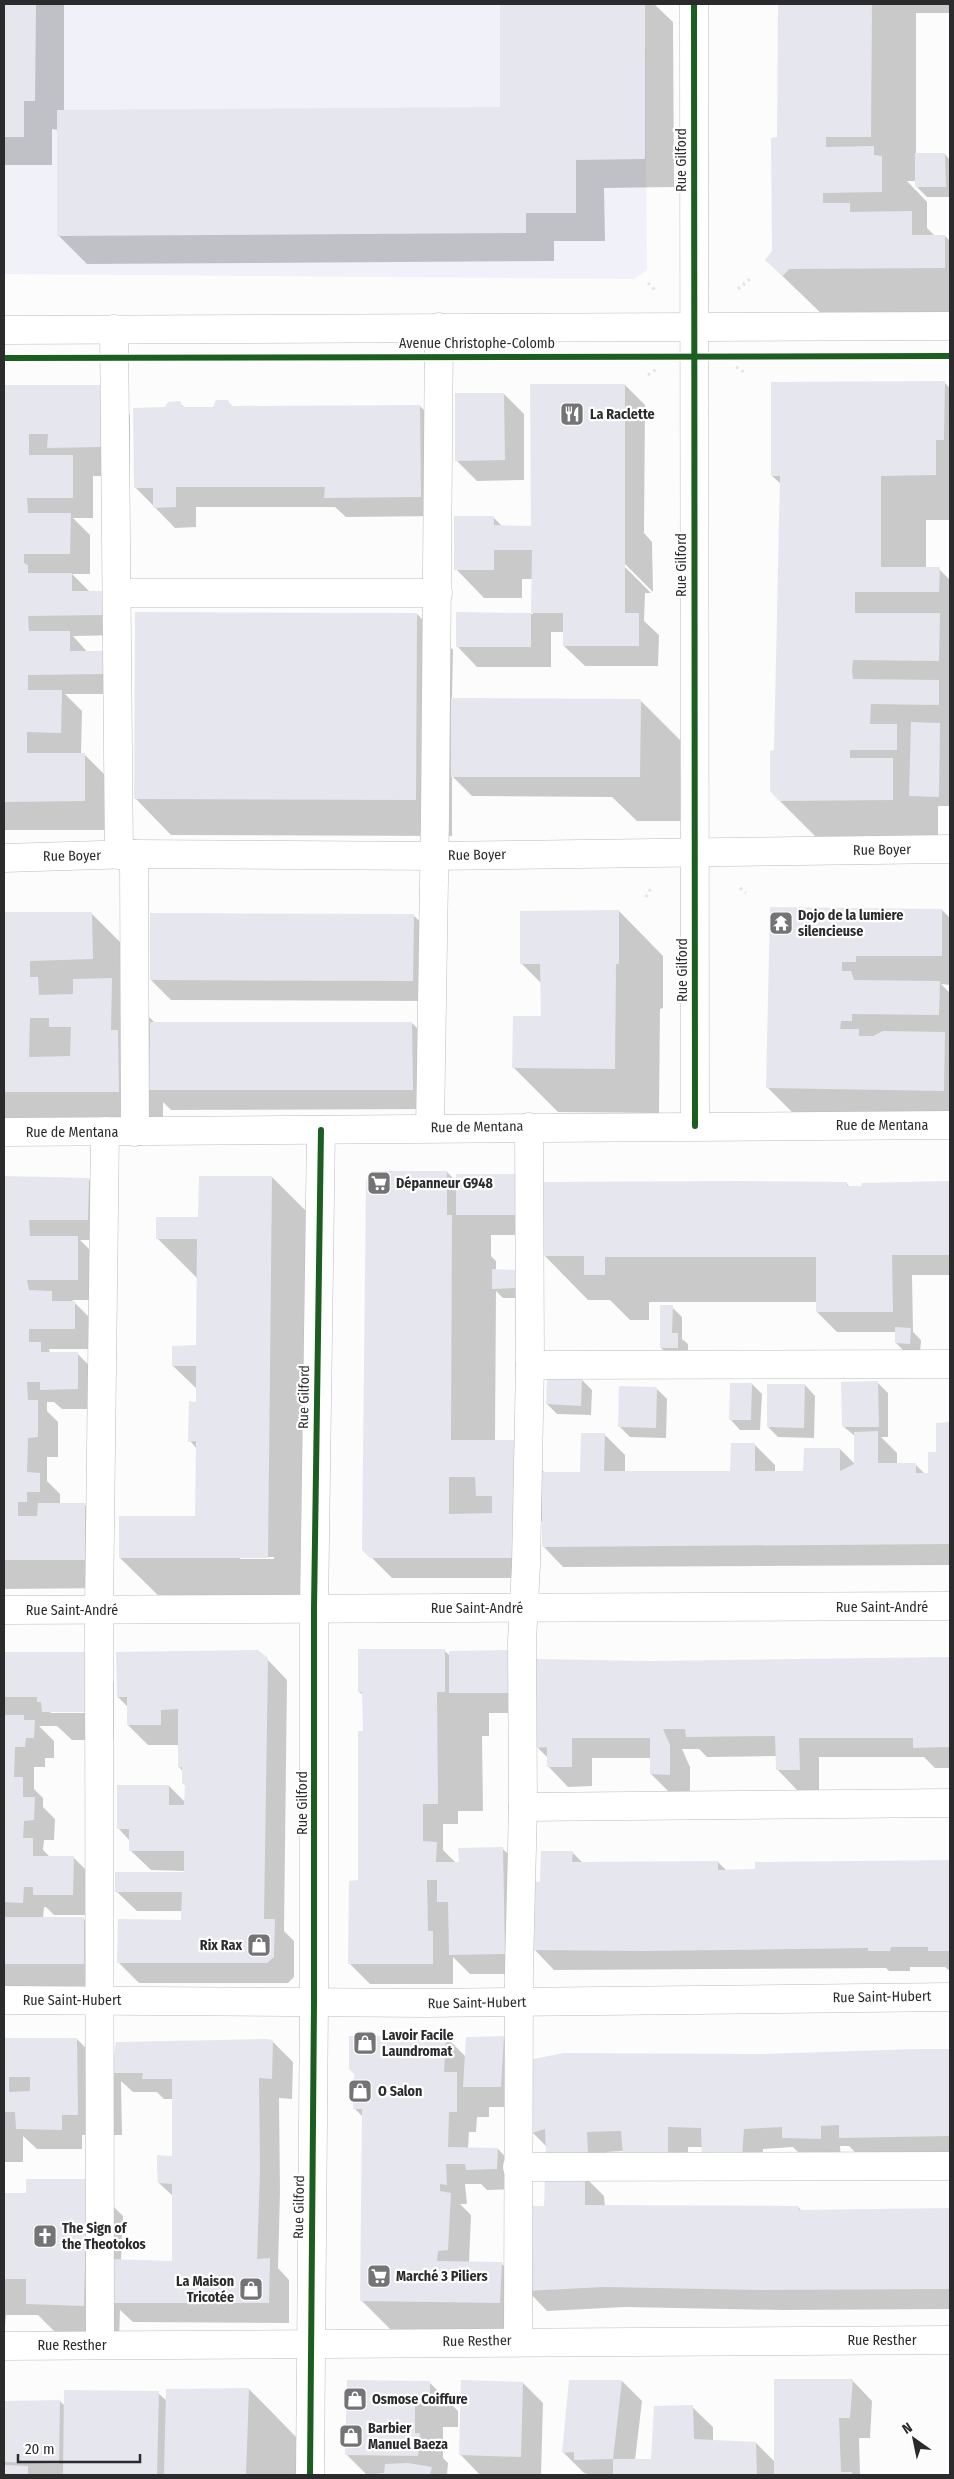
<svg xmlns="http://www.w3.org/2000/svg" width="954" height="2479" font-family="'Fira Sans Condensed',sans-serif">
<rect width="100%" height="100%" fill="#fcfcfd"/>
<!-- built -->
<path fill="#f1f1f9" d="M4,4H645L647,270L634,279L4,274Z"/>
<!-- shadow -->
<g fill="#0003" fill-rule="evenodd">
<path d="M4,4H64V111L502,108L501,4H654L673,22L674,187L604,188L605,241H554V261L87,264L58,235V130L52,129V165H4Z"/>
<path d="M779,4H950V13H916V154H945L950,160V197H927L917,187V181H907L927,202V228L935,236H945L950,241V313L828,320L766,260L773,252L779,138Z"/>
<path d="M944,382L950,388V520H926V569H939L950,580L949,806H938V845L825,846L780,801L776,752L781,484L772,476Z"/>
<path d="M625,385L645,405L644,533L652,542L653,592L621,560L619,561L651,593H645L644,621L659,635L658,666H585L564,646V632H551V667H477L457,646V614H533V579H522V598H484L456,569L493,517L503,527H532Z"/>
<path d="M4,386L101,387L130,415V476H93V518H73L90,535V574H72L90,592L124,635L73,636L125,694H65L82,711L81,754H84L113,783V830H4Z"/>
<path d="M504,394L524,414V480L477,481L456,460Z"/>
<path d="M227,401L234,408L420,406L440,427L441,516L346,517L335,507H196V527L175,528L135,487L166,408L180,403L186,409L214,408Z"/>
<path d="M417,614L453,650L452,699L640,700L685,745L684,821H637L612,797L472,796L452,776V836L171,835L136,799Z"/>
<path d="M771,908L942,910L950,918V985L941,984L950,993V1119L797,1117L768,1088Z"/>
<path d="M619,911L663,956V1008L660,1009L659,1113L558,1112L514,1068L542,1017V984L522,964Z"/>
<path d="M4,914H92L136,958L137,1005L156,1024L412,1023L432,1043L433,1109L171,1110L163,1102V1136L4,1137Z"/>
<path d="M413,915L434,935L433,1001L171,1000L151,980Z"/>
<path d="M447,1172L458,1183L515,1175L535,1196V1235H491V1256L496,1261V1270L515,1271L525,1298H503L496,1291L495,1441H513L545,1473H582L605,1435L625,1455V1472H731L755,1445L775,1465V1472H805L840,1449L856,1465V1437L844,1427L878,1383L888,1393V1437H881L897,1453V1464H915L926,1475H930L937,1454V1424H950V1565L563,1567L543,1546V1521H525L536,1578H392L363,1549Z"/>
<path d="M4,1177L89,1179L109,1199L108,1240H80L98,1258V1300H72L95,1323V1349H49L50,1353H77L97,1374L98,1409H62L54,1402H47V1411L58,1422V1457H47V1481L60,1494V1504H84L113,1533V1588L4,1589Z"/>
<path d="M272,1177L317,1222L312,1602H165L120,1558L197,1517V1449L190,1441L197,1403V1389L173,1366L197,1346L198,1279L157,1238L200,1219ZM240,1557H274V1559H240Z"/>
<path d="M950,1182V1275H912L913,1332L921,1340L920,1353H906L896,1343V1332H837L817,1312V1302H649V1320H630L610,1300H588L544,1255L846,1183L850,1187L893,1183Z"/>
<path d="M672,1307L682,1317V1339L688,1344V1358H671L661,1348Z"/>
<path d="M582,1380L592,1390L591,1415L557,1414L547,1404Z"/>
<path d="M752,1384L762,1394L760,1430H740L730,1419Z"/>
<path d="M805,1385L815,1396L814,1438L778,1437L768,1427Z"/>
<path d="M657,1389L667,1399L666,1438L630,1437L620,1427Z"/>
<path d="M444,1650L450,1656L507,1652L528,1672V1713H489V1736H482L483,1811H458V1824H443V1850L457,1864L503,1849L523,1869L524,1974H470L453,1957V1984H370L350,1964L359,1882L364,1732L363,1695L359,1692Z"/>
<path d="M85,1653L114,1682V1740H72L57,1726H39L54,1741V1758H45V1767H34V1789L43,1798V1807L55,1819L54,1840H44L43,1850L50,1857H73L93,1877V1915H54L46,1907H44L43,1918H83L112,1947V1993L4,1992V1654ZM92,1710V1713H51L49,1711Z"/>
<path d="M950,1658V1768H935L924,1757H819V1790H797L777,1769V1756L707,1757L699,1749H682L690,1767V1794H671L651,1774V1758H592V1786L568,1787L548,1766V1758L537,1747L650,1662Z"/>
<path d="M267,1659L287,1680L284,1931L294,1941V1977L288,1983H139L118,1962L183,1921V1911H137L116,1891L185,1873V1871L151,1870L130,1850V1841L118,1828L169,1786L186,1803V1786L184,1784V1772L179,1767V1745H148L128,1725V1707L118,1697Z"/>
<path d="M572,1852L583,1863L718,1862L727,1871L756,1870V1863L950,1862V1971L945,1967H910V1971H889L886,1968L554,1970L534,1949L541,1883Z"/>
<path d="M350,2037H446L466,2057L503,2037L524,2058L521,2107H489V2117H477L476,2132H469L468,2149H498L518,2170L517,2189L487,2190L481,2184H465L467,2204H460L471,2215L469,2263H501L527,2289L546,2207L547,2147L533,2133L534,2060L950,2051V2157L861,2158L849,2146H840L841,2159L803,2157L793,2147L763,2149L762,2177L703,2147H688V2177L623,2151L607,2152L608,2173L582,2174L604,2196L605,2207H798L803,2212L950,2209V2309L782,2310L625,2307L547,2311L530,2293L528,2331L391,2330L362,2301L363,2117L355,2109V2074Z"/>
<path d="M77,2039L112,2075L117,2043L272,2041L293,2062L292,2099L279,2098L280,2192L278,2268L289,2280V2323L133,2322L120,2310L119,2342L63,2340L38,2315H6L4,2338V2194L27,2195L87,2180L123,2216L121,2261L173,2262L174,2197L159,2183L173,2157V2099H164L157,2092H133L121,2081L122,2135H82V2149H37L23,2136V2162H4V2040Z"/>
<path d="M852,2380L872,2401L870,2438H859L860,2475H591L584,2473L563,2452L622,2381L642,2401L635,2460H652L692,2407L713,2427V2441L756,2443L776,2463Z"/>
<path d="M429,2382L458,2411V2427H443V2458L448,2463L447,2475H473H345H367L347,2455Z"/>
<path d="M523,2383L543,2403L541,2475H474H480L460,2454Z"/>
<path d="M249,2389L299,2440L298,2475H4V2402L60,2401L65,2406L158,2393L167,2401Z"/>
</g>
<!-- building -->
<g fill="#e6e6ef" fill-rule="evenodd">
<path d="M4,4H36L35,101H24V137H4Z"/>
<path d="M500,4H645V159L576,160V213H526V233L57,236V110L500,107Z"/>
<path d="M778,4H872L871,137H826V147L874,146V155L882,156V192L823,193V203H850V212L912,211V235H945V268L789,269L783,276L765,260L772,251L771,138L777,137Z"/>
<path d="M915,153H945L946,187H915Z"/>
<path d="M945,381L944,440H936V475L881,476V567H940L939,592H855V613H940L939,661L853,660L852,671L853,679L939,680V705L871,704L870,724H897V750H850V758H893V800L779,801L770,791V751L774,750L780,476H771V382Z"/>
<path d="M530,384H625V613H639V646H563V613H531V647H456V612L531,613L532,550H494V570H454V516H494V525L531,526Z"/>
<path d="M4,385H102V447L47,448L48,434H29V455H73V498H27L28,513H71L70,554H24V563L28,565V573H72V591H104V615L28,616L29,631H70V651H105V674L28,675V690H62L61,733L27,732V753H85V801L4,802Z"/>
<path d="M455,393H504L505,460L455,461Z"/>
<path d="M216,400H228L231,406L420,405L421,497L324,498L325,487H176V507L153,508V488H134L133,408L165,407L168,402L180,401L183,407H213Z"/>
<path d="M135,612L417,613L416,800L134,799Z"/>
<path d="M451,698L641,699L640,777H451Z"/>
<path d="M911,722L940,723L939,797L909,796Z"/>
<path d="M770,907L942,909V956H856V962H842V971H851L854,980L940,981L939,1015L852,1014V1021H841L840,1029H859V1036H873L883,1031L945,1032L944,1091L766,1088Z"/>
<path d="M619,910V964H616L615,1069L512,1068L513,1016H541L540,964H520V911Z"/>
<path d="M4,912H92L93,959L30,961V977H38L39,995L73,994V979L112,978L111,1030H118L119,1092H4ZM30,1018H49V1027H71L70,1056L29,1057Z"/>
<path d="M150,913L414,914L413,981L150,980Z"/>
<path d="M150,1022H412L413,1090H149Z"/>
<path d="M376,1171H447V1215H452L451,1440H514L516,1558H370L362,1550L366,1181ZM449,1477H475L476,1496H492V1513L449,1514Z"/>
<rect x="456" y="1174" width="59" height="41"/>
<path d="M4,1176L89,1178L88,1220H29L30,1236H78V1280H27L29,1290L52,1291V1301H75V1329H29V1342H41V1352H78V1389L40,1390V1382H27L28,1400H38V1437L28,1438L27,1472L40,1473V1492H27V1502H18V1516H37L38,1503H85V1560H4Z"/>
<path d="M199,1176H272L268,1558H119V1516H195L196,1441L188,1442L189,1401L196,1402V1366H172V1346L196,1345L197,1239H156V1217H198Z"/>
<path d="M739,1181L847,1182V1186H861L862,1183L950,1181V1255H892L893,1312H816V1257H605V1275H584V1256H542L543,1182Z"/>
<path d="M492,1269L516,1270V1288L492,1289Z"/>
<path d="M660,1305H673L672,1333H678V1348H660Z"/>
<path d="M895,1327L911,1328L910,1344L895,1343Z"/>
<path d="M547,1378L582,1379L581,1406L546,1404Z"/>
<path d="M878,1381L879,1427H842L841,1382Z"/>
<path d="M730,1383H752L751,1420H729Z"/>
<path d="M767,1384H805L804,1428L767,1427Z"/>
<path d="M619,1386L657,1387L656,1428L618,1427Z"/>
<path d="M950,1422V1544L542,1547V1472H580L581,1433H605L604,1471H730L731,1443H755V1471H803L804,1448H840V1471L854,1464V1432L878,1431V1463H916V1473H928V1452H936V1423Z"/>
<path d="M358,1649H445V1692H437L438,1804H423V1841L437,1842L436,1862H459L458,1848L503,1847L505,1954L449,1955L448,1902H437V1880H427L428,1931H433V1964H348L349,1881L358,1880V1731H363L362,1692H358Z"/>
<path d="M258,1650L268,1658L264,1919H275L274,1957L267,1963H117L118,1919L181,1920L182,1892H115V1872H184V1851H129V1829H117V1785H169V1805H184L185,1784H182V1767L178,1768V1709L161,1710V1725H127V1697H117L116,1652Z"/>
<path d="M508,1650V1693H449V1651Z"/>
<path d="M4,1652H86V1712H42L41,1702H37V1697H4Z"/>
<path d="M950,1657V1747L913,1748V1738H799L800,1770H776L775,1736L686,1737L685,1729H663L670,1745V1775L650,1774V1738H572V1767H547V1747L535,1748L534,1659L650,1661Z"/>
<path d="M4,1715H24V1720H35L34,1738H26L25,1747H15L14,1777H23V1797H35L34,1820L24,1821L23,1838H33V1856H74L73,1895H33V1887H24L23,1903L4,1902Z"/>
<path d="M541,1851H573L572,1862L718,1861V1870L755,1869V1862L950,1860V1951H928V1947H891L890,1951H868V1948L646,1951L533,1950L534,1881L540,1882Z"/>
<rect x="4" y="1917" width="80" height="47"/>
<path d="M349,2036H446L444,2072H457V2112H449L448,2147L498,2148L497,2169L466,2170L465,2164H446L447,2185L440,2184V2191L451,2193L448,2250L438,2251L437,2261L502,2262L500,2303L360,2301L362,2109H353L354,2074L349,2069Z"/>
<path d="M504,2036L501,2087H463L466,2037Z"/>
<path d="M4,2038H77L78,2115H62V2130L16,2129L15,2112H4ZM9,2077H30V2091L9,2092Z"/>
<path d="M266,2039L273,2040L272,2079L259,2078L260,2171L257,2259L270,2258L269,2303H111L110,2259L172,2261V2184L158,2183L157,2169V2155L172,2156V2079H142L143,2073H111L116,2042Z"/>
<path d="M916,2049H950V2136L839,2138V2125L821,2126V2139L782,2138V2127L744,2129L742,2157H702L701,2128L668,2127V2158L623,2157L621,2131L587,2132L588,2153L546,2154L545,2129L532,2133L533,2059L564,2053L760,2054Z"/>
<path d="M545,2173L585,2174V2205L798,2206L799,2210L950,2208V2289L760,2290L604,2287L526,2291V2206H544Z"/>
<path d="M26,2179H87L84,2306L26,2304V2279H4V2193H26Z"/>
<path d="M774,2379H853L850,2418H839L841,2472H852V2475H774Z"/>
<path d="M347,2380L430,2381V2399H415V2433H420L418,2456L345,2455Z"/>
<path d="M461,2380L523,2382L521,2457L459,2455Z"/>
<path d="M569,2380H622L613,2459L574,2460V2452L562,2453Z"/>
<path d="M249,2388L246,2475H164L166,2389Z"/>
<path d="M64,2390L159,2391L157,2475H63Z"/>
<path d="M60,2400L59,2464L4,2462V2401Z"/>
<path d="M693,2405L694,2439L756,2442L757,2475H613V2459H651L654,2406Z"/>
<path d="M408,2463L432,2467L430,2475H365L384,2473L385,2464Z"/>
<path d="M4,2465L28,2466V2475H4Z"/>
<rect x="460" y="2474" width="31" height="1"/>
<rect x="879" y="2474" width="30" height="1"/>
</g>
<g fill="none" stroke-linecap="round" stroke-linejoin="round">
<!-- minor casing -->
<g stroke="#bcbcbe" stroke-width="29">
<g id="minor">
<path d="M694,4L695,1126"/>
<path d="M114,329L119,855"/>
<path d="M4,330L950,326"/>
<path d="M117,593H438"/>
<path d="M134,854L135,1132"/>
<path d="M4,858L134,854L435,856L950,849"/>
<path d="M430,1128L435,818L439,327"/>
<path d="M4,1132L950,1125"/>
<path d="M530,1365L950,1364"/>
<path d="M4,1610L950,1606"/>
<path d="M523,1807L950,1803"/>
<path d="M4,2000L426,2003L950,1997"/>
<path d="M517,2167L950,2166"/>
<path d="M518,2341L519,1967L523,1807L522,1641L526,1565L530,1365L529,1127"/>
<path d="M100,2345L99,1610L105,1131"/>
<path d="M4,2346L950,2340"/>
<path d="M310,2475L314,2003V1609L321,1130"/>
</g>
</g>
<!-- path -->
<g stroke="#e4e4e5" stroke-width="3" stroke-dasharray="2.5 4" stroke-linecap="butt">
<path d="M648,283L656,291"/>
<path d="M738,289L751,278"/>
<path d="M736,367L747,374"/>
<path d="M648,375L658,368"/>
<path d="M740,888L746,893"/>
<path d="M646,897L651,888"/>
</g>
<!-- minor -->
<use href="#minor" stroke="#fff" stroke-width="28"/>
<!-- cycleway casing -->
<g stroke="#fff" stroke-width="9">
<g id="cycleway">
<path d="M694,4L695,1126"/>
<path d="M4,358L950,356"/>
<path d="M310,2475L314,2003V1609L321,1130"/>
</g>
</g>
<!-- cycleway -->
<use href="#cycleway" stroke="#1b5e20" stroke-width="6"/>
</g>
<!-- icons -->
<defs>
<g id="restaurant-square" transform="scale(1.25)"><rect x="-9" y="-9" width="18" height="18" rx="4" fill="#747476" stroke="#fff"/><path d="M-5-6h1v4h1v-4h1v4h1v-4h1v5L-1.5 .5V6h-2V.5L-5-1ZM5-6V6H3V1.5H1.5Q1.5-4 5-6Z" fill="#fff"/></g>
<g id="temple-square" transform="scale(1.25)"><rect x="-9" y="-9" width="18" height="18" rx="4" fill="#747476" stroke="#fff"/><path d="M0-6L5-2H3V0L6.5 2.5H4V6H1.5V3h-3V6H-4V2.5H-6.5L-3 0V-2H-5Z" fill="#fff"/></g>
<g id="supermarket-square" transform="scale(1.25)"><rect x="-9" y="-9" width="18" height="18" rx="4" fill="#747476" stroke="#fff"/><path d="M-6-5.5h2.5l.6 2H6L4.5 2H-2.5L-4.4-4H-6ZM-1.5 3.2a1.3 1.3 0 1 0 .1 0ZM3 3.2a1.3 1.3 0 1 0 .1 0Z" fill="#fff"/></g>
<g id="shop-square" transform="scale(1.25)"><rect x="-9" y="-9" width="18" height="18" rx="4" fill="#747476" stroke="#fff"/><path d="M-5-2.5h2.3a2.7 3.5 0 0 1 5.4 0H5L5.5 6h-11ZM-1.5-2.5h3a1.5 2.3 0 0 0-3 0Z" fill="#fff"/></g>
<g id="church-square" transform="scale(1.25)"><rect x="-9" y="-9" width="18" height="18" rx="4" fill="#747476" stroke="#fff"/><path d="M-1.2-6h2.4v3.5h3.3v2.4h-3.3V6h-2.4V-.1h-3.3v-2.4h3.3Z" fill="#fff"/></g>
</defs>
<g fill-rule="evenodd">
<use href="#restaurant-square" x="572" y="414"/>
<use href="#temple-square" x="781" y="923"/>
<use href="#supermarket-square" x="379" y="1183"/>
<use href="#shop-square" x="259" y="1945"/>
<use href="#shop-square" x="365" y="2043"/>
<use href="#shop-square" x="360" y="2091"/>
<use href="#church-square" x="45" y="2236"/>
<use href="#supermarket-square" x="379" y="2276"/>
<use href="#shop-square" x="251" y="2289"/>
<use href="#shop-square" x="355" y="2399"/>
<use href="#shop-square" x="351" y="2436"/>
</g>
<g text-anchor="middle" dominant-baseline="central" stroke-width="4.5" stroke-linejoin="round" paint-order="stroke">
<!-- street labels -->
<g font-size="14" fill="#2b2b2e" stroke="#fff">
<text transform="translate(681 160) rotate(-90)">Rue Gilford</text>
<text x="477" y="343">Avenue Christophe-Colomb</text>
<text transform="translate(681 565) rotate(-90)">Rue Gilford</text>
<text transform="translate(882 850) rotate(-1)">Rue Boyer</text>
<text transform="translate(477 855) rotate(-1)">Rue Boyer</text>
<text transform="translate(72 856) rotate(-1)">Rue Boyer</text>
<text transform="translate(682 970) rotate(-90)">Rue Gilford</text>
<text x="882" y="1125">Rue de Mentana</text>
<text transform="translate(477 1127) rotate(-1)">Rue de Mentana</text>
<text x="72" y="1132">Rue de Mentana</text>
<text transform="translate(304 1397) rotate(-89)">Rue Gilford</text>
<text x="882" y="1607">Rue Saint-André</text>
<text x="477" y="1608">Rue Saint-André</text>
<text x="72" y="1610">Rue Saint-André</text>
<text transform="translate(302 1803) rotate(-90)">Rue Gilford</text>
<text transform="translate(882 1997) rotate(-1)">Rue Saint-Hubert</text>
<text x="72" y="2000">Rue Saint-Hubert</text>
<text transform="translate(477 2003) rotate(-1)">Rue Saint-Hubert</text>
<text transform="translate(299 2207) rotate(-89)">Rue Gilford</text>
<text x="882" y="2340">Rue Resther</text>
<text transform="translate(477 2341) rotate(-1)">Rue Resther</text>
<text x="72" y="2345">Rue Resther</text>
</g>
<!-- poi labels -->
<g font-size="14" font-weight="bold" fill="#2b2b2e" stroke="#fff" text-anchor="start">
<text x="590" y="414">La Raclette</text>
<text x="798" y="915">Dojo de la lumiere<tspan x="798" dy="16">silencieuse</tspan></text>
<text x="396" y="1183">Dépanneur G948</text>
<text x="242" y="1945" text-anchor="end">Rix Rax</text>
<text x="382" y="2035">Lavoir Facile<tspan x="382" dy="16">Laundromat</tspan></text>
<text x="378" y="2091">O Salon</text>
<text x="62" y="2228">The Sign of<tspan x="62" dy="16">the Theotokos</tspan></text>
<text x="396" y="2276">Marché 3 Piliers</text>
<text x="234" y="2281" text-anchor="end">La Maison<tspan x="234" dy="16">Tricotée</tspan></text>
<text x="372" y="2399">Osmose Coiffure</text>
<text x="368" y="2428">Barbier<tspan x="368" dy="16">Manuel Baeza</tspan></text>
</g>
</g>
<!-- border -->
<rect width="954" height="2479" fill="none" stroke="#2b2b2e" stroke-width="10"/>
<!-- north arrow -->
<g transform="translate(914 2439) rotate(327)" stroke="#ffffff" stroke-width="4" paint-order="stroke">
<path d="M0-4L9 19L0 12L-9 19Z" fill="#2b2b2e"/>
<text y="-8" font-size="14" font-weight="bold" text-anchor="middle" fill="#2b2b2e">N</text>
</g>
<!-- scale -->
<path d="M18 2454v8h122v-8" fill="none" stroke="#2b2b2e" stroke-width="2.5"/>
<text x="25" y="2454" font-size="15" fill="#2b2b2e" stroke="#ffffff" stroke-width="4" paint-order="stroke">20 m</text>
</svg>
